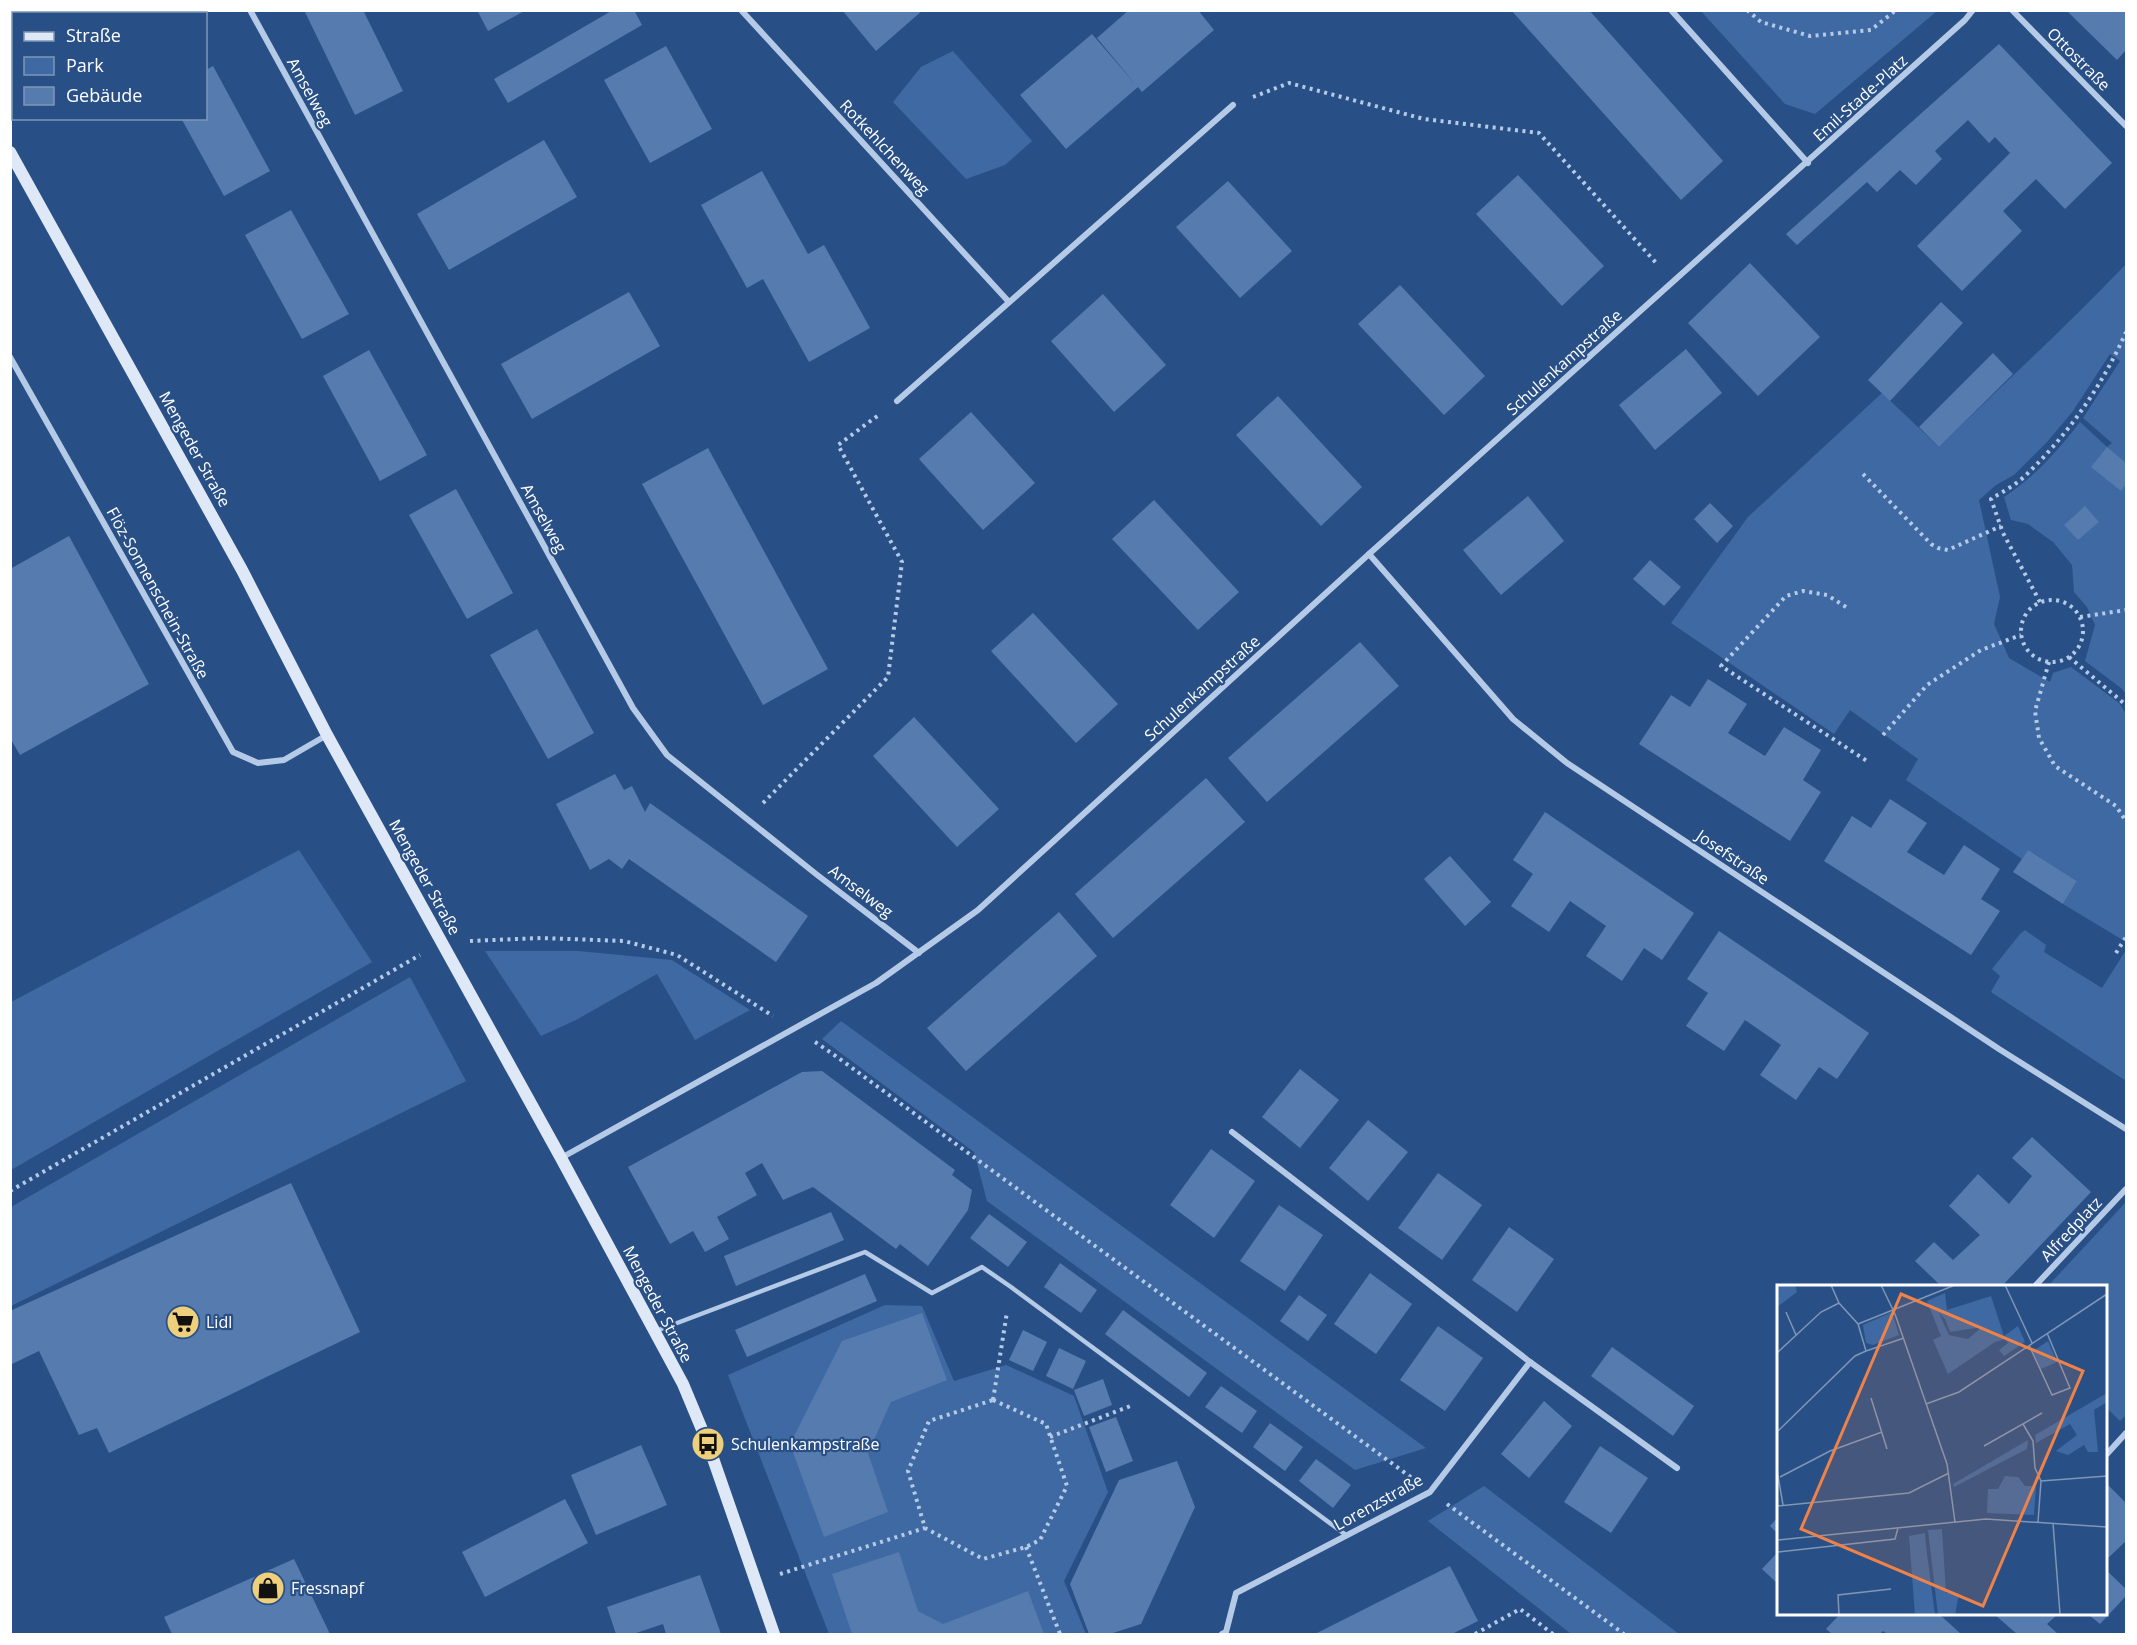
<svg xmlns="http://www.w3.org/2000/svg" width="2137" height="1645" font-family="'Open Sans',sans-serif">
<rect width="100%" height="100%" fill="#295086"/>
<!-- green -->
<g fill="#3e69a2">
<path d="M1701,11H1937L1815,114L1785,104Z"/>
<path d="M953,51L1032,141L1005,165L966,179L893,102L921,67Z"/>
<path d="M2126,264V694L2121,688L2085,661L2095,625L2087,607L2074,592L2072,565L2053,542L2028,524L2011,520L2004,497C2035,476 2057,452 2080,422L2107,447L2112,443L2083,418L2120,361L2110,354L2073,411L2047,442L2014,475L1996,485L1979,500L2000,597L1994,624L2009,658L2050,682L2053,673L2071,667L2119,703L2126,714V942L2063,904L2077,881L2028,850L2022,859L1906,780L1918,759L1850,710L1834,734L1671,623L1748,517L1882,393L1939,447C2001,386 2066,327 2126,264Z"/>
<path d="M299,850L372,962L11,1170V1002Z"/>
<path d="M2025,930L2046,945L2044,952L2102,988L2126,950V1081L1991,992L2000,976L1992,969L2020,934Z"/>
<path d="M485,951H578L672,960L750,1010L695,1040L657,974L576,1020L541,1036Z"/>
<path d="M410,977L466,1081L11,1306V1207Z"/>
<path d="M841,1021L1426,1448L1355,1470L987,1201L974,1152L822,1039Z"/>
<path d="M2126,1202V1415L2120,1421L2106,1407V1286H2048Z"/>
<path d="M885,1305L922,1306L954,1381L1006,1365L1074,1396L1108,1492L1064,1581L1086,1634H829L728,1375Z"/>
<path d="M1484,1486L1679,1634H1571L1428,1521Z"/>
</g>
<!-- building -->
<g fill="#567baf">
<path d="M133,10H194L196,14H135Z"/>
<path d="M304,10H363L403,91L355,115Z"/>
<path d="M477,10H526L488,31Z"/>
<path d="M613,10H634L642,25L508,103L494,79Z"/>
<path d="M842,10H923L876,51Z"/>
<path d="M1129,10H1198L1214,30L1142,92L1138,87L1066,149L1020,95L1092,34L1136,85L1097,38Z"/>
<path d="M1511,10H1589L1723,161L1681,200Z"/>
<path d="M2066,10H2126V50L2117,60Z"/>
<path d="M1999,44L2112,163L2065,209L2036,179L2003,211L2022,231L1962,291L1917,246L2010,153L1995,137L1989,143L1968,120L1935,151L1942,159L1916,185L1900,170L1877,192L1867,182L1797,245L1786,234Z"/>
<path d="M666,46L712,129L650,163L604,80Z"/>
<path d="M213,66L270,171L224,196L181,118H206V70Z"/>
<path d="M544,140L577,197L449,270L417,214Z"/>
<path d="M762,171L808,254L824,245L870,328L809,362L763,279L747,288L701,205Z"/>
<path d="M1518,175L1604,266L1562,306L1476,214Z"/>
<path d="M1228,181L1292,251L1240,298L1176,227Z"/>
<path d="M291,210L349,314L302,339L245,235Z"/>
<path d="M1750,263L1820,337L1758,396L1688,323Z"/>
<path d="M1400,285L1485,376L1444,415L1358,324Z"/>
<path d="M629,292L660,346L532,419L501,364Z"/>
<path d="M1103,294L1166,365L1114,412L1051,341Z"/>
<path d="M1941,302L1963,323L1890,401L1868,380Z"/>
<path d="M1686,349L1722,393L1655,450L1619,405Z"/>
<path d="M369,350L427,455L380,481L323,376Z"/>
<path d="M1993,353L2013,374L1939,447L1919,427Z"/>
<path d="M1278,396L1362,487L1321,526L1236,435Z"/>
<path d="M971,412L1035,483L983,530L919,459Z"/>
<path d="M2107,447L2126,463V484L2121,491L2091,467Z"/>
<path d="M708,448L828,669L763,705L642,484Z"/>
<path d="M456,489L513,593L467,619L409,515Z"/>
<path d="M1528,496L1564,541L1501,595L1463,550Z"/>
<path d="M1154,500L1239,592L1198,630L1112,539Z"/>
<path d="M1710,503L1733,526L1717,543L1694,519Z"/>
<path d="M2085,506L2099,522L2078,540L2064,525Z"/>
<path d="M69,536L149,684L20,755L10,738V569Z"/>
<path d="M1650,560L1681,587L1664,606L1633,579Z"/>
<path d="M1033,613L1118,704L1076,743L991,651Z"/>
<path d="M537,629L594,733L548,759L490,655Z"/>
<path d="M1360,642L1399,686L1267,802L1228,758Z"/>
<path d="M1708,679L1747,704L1728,733L1765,756L1784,727L1821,750L1803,780L1821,792L1790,841L1639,744L1671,695L1690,707Z"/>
<path d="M914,717L999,809L957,847L873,756Z"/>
<path d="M615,774L624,790L632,786L645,812L650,803L808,916L776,962L629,859L622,869L609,859L590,870L556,804Z"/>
<path d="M1206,778L1245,822L1113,938L1075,894Z"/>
<path d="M1890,799L1927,823L1907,852L1944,875L1964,845L2000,869L1981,899L2000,911L1971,955L1824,861L1852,816L1871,828Z"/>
<path d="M1545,812L1694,913L1662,960L1644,948L1622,981L1586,956L1606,926L1570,901L1549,932L1511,906L1533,874L1513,860Z"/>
<path d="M2028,850L2077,881L2063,904L2013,872Z"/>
<path d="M1450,856L1491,902L1465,926L1424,879Z"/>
<path d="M1059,912L1097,956L966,1071L927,1028Z"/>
<path d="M1719,931L1869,1033L1837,1079L1819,1067L1796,1100L1760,1075L1781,1045L1745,1020L1724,1051L1686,1026L1708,993L1687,979Z"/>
<path d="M1300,1069L1339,1100L1300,1148L1262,1117Z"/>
<path d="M822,1071L955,1170L952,1175L972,1190L968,1210L928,1266L900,1244L896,1249L813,1187L783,1200L762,1163L745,1173L757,1195L717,1217L729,1239L705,1252L693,1231L670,1244L628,1167L802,1072Z"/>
<path d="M1368,1120L1408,1152L1368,1201L1329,1168Z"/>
<path d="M2032,1137L2091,1192L2002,1286H1941L1915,1261L1934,1242L1953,1260L1980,1235L1949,1206L1978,1174L2009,1204L2032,1176L2012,1158Z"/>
<path d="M1211,1149L1255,1181L1214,1238L1170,1205Z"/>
<path d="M1438,1173L1482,1205L1442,1260L1398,1228Z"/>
<path d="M291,1183L360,1332L109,1453L97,1428L79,1435L39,1351L12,1364L10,1311Z"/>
<path d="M1279,1205L1323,1235L1285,1291L1240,1261Z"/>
<path d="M831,1212L844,1240L736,1286L724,1256Z"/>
<path d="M989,1214L1027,1242L1008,1267L970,1238Z"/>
<path d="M1509,1227L1554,1259L1517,1312L1472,1280Z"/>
<path d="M1060,1263L1097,1290L1081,1313L1044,1287Z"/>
<path d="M1370,1273L1412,1304L1376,1354L1334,1324Z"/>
<path d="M865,1274L877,1301L747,1357L735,1330Z"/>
<path d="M1299,1295L1327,1315L1308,1341L1280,1321Z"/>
<path d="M1123,1310L1207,1373L1189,1397L1105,1334Z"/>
<path d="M922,1313L947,1380L891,1402L868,1453L888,1512L824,1537L790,1444L842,1341Z"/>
<path d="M1438,1326L1483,1358L1445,1411L1400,1380Z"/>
<path d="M1023,1330L1047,1342L1033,1371L1009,1360Z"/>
<path d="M1612,1347L1694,1406L1673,1436L1591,1376Z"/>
<path d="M1059,1348L1086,1361L1073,1389L1046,1376Z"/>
<path d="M1103,1379L1112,1405L1084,1416L1074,1390Z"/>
<path d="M1221,1386L1257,1411L1242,1433L1205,1407Z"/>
<path d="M1544,1401L1572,1426L1529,1478L1501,1454Z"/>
<path d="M1116,1417L1133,1461L1106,1472L1089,1427Z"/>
<path d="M1270,1423L1303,1447L1285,1471L1253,1447Z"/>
<path d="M641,1445L667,1505L596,1535L571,1475Z"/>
<path d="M1600,1446L1648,1478L1611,1533L1564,1502Z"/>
<path d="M1316,1459L1351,1485L1333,1508L1299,1481Z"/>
<path d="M1177,1461L1195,1507L1141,1624L1110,1634H1089L1070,1584L1119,1480Z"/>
<path d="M2107,1484L2126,1503V1541L2106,1560Z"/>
<path d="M565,1499L588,1543L485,1597L462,1552Z"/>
<path d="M1778,1517V1534L1770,1526Z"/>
<path d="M899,1552L918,1611L943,1624L1028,1591L1044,1634H852L832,1574Z"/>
<path d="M1778,1552V1584L1762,1569Z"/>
<path d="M294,1559L330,1634H172L164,1617Z"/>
<path d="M1450,1566L1478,1621L1452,1634H1315Z"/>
<path d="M2106,1570L2126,1589V1596L2100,1624L2088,1614H2106Z"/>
<path d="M700,1575L721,1634H666L663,1624L633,1634H616L607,1607Z"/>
<path d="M1840,1614H1939L1961,1634H1887L1883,1631L1880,1634H1832L1826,1629Z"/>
<path d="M1994,1614H2058L2047,1624L2058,1634H2017Z"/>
</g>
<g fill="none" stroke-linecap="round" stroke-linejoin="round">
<!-- path -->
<g stroke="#b5cae7" stroke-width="4" stroke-dasharray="3 4.5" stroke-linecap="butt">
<path d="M1747,10L1761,22L1810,36L1871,30L1896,10"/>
<path d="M1253,97L1289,83L1424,119L1539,133L1658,265"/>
<path d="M1863,474L1931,544L1938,548L1948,550L2001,526"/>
<circle cx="2052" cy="631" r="31"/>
<path d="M2040,602L2003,533L1991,499C2004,491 2019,483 2029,472C2070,432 2103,384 2126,332"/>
<path d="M1846,607L1827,595L1803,591L1786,596L1721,666L1867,761"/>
<path d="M2080,617L2126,610"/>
<path d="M2069,657L2126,705"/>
<path d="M2049,662L2035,711L2039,738L2055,766L2116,806L2126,821"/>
<path d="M1883,735L1927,685L1981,650L2021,635"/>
<path d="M763,803L888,677L902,562L838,445L880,414"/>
<path d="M470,941L541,938L624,941L677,955L773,1016"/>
<path d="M2116,953L2126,937"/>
<path d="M815,1042L833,1054L1412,1478"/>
<path d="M10,1191L420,955"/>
<path d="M993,1400L1046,1424L1067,1486L1040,1540L1026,1547L983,1559L925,1528L908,1471L929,1421Z"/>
<path d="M993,1400L1007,1312"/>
<path d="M1050,1437L1133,1405"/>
<path d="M1447,1504L1624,1634"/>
<path d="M1026,1547L1060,1634"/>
<path d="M780,1574L925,1528"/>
<path d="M1475,1634L1520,1609L1553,1634"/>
</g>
<!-- service -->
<path stroke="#b5cae7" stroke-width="4.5" d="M656,1331L865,1252L932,1293L982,1267L1011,1287L1346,1535"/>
<!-- minor -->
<g stroke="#b5cae7" stroke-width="6">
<path d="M250,10L633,708L667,755L816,874L919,953"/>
<path d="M741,10L1009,302"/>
<path d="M1671,10L1808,163"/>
<path d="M2012,10L2126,126"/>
<path d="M10,357L233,752L258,763L284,760L327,735"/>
<path d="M897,401L1233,105"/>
<path d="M1369,554L1513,719L1567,763L1999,1049L2126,1129"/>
<path d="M1232,1132L1530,1362L1677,1468"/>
<path d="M561,1158L876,983L978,910L1369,554L1965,20L1973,10"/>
<path d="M2035,1286L2126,1189"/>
<path d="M2106,1455L2126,1433"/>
<path d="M1222,1634L1226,1632L1236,1593L1430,1492L1530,1362"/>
</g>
<!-- secondary -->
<path stroke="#dee8f7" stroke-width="12" d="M10,152L242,570L327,735L561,1158L683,1384L708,1444L774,1634"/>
</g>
<!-- icons -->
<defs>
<g id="supermarket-disc" transform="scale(1.725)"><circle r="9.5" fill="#eed07c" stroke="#295086"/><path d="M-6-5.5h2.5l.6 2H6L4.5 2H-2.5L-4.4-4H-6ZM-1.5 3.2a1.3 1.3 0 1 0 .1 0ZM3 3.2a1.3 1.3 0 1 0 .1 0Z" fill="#111"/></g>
<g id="bus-disc" transform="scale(1.725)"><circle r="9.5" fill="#eed07c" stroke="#295086"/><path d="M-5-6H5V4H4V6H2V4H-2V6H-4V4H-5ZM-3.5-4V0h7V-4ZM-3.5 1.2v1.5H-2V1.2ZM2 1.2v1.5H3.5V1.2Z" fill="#111"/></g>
<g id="shop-disc" transform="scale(1.725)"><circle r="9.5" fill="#eed07c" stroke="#295086"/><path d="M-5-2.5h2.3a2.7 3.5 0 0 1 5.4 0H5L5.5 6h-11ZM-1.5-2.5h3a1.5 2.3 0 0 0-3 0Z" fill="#111"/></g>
</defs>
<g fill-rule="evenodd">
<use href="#supermarket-disc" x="183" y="1322"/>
<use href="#bus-disc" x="708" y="1444"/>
<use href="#shop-disc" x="268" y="1588"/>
</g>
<g text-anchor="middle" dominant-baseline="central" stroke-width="4.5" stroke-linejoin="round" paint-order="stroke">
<!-- street labels -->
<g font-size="16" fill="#fff" stroke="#295086">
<text transform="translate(2079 59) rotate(45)">Ottostraße</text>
<text transform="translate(310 92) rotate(61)">Amselweg</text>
<text transform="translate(1860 98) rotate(-42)">Emil-Stade-Platz</text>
<text transform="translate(885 147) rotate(47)">Rotkehlchenweg</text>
<text transform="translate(1564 362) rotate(-42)">Schulenkampstraße</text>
<text transform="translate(195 449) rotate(61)">Mengeder Straße</text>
<text transform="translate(544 518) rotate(61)">Amselweg</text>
<text transform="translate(158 593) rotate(61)">Flöz-Sonnenschein-Straße</text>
<text transform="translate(1202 688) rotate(-42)">Schulenkampstraße</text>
<text transform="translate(1733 857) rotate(34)">Josefstraße</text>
<text transform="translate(425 877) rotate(61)">Mengeder Straße</text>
<text transform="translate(861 891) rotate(37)">Amselweg</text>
<text transform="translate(2071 1229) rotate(-47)">Alfredplatz</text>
<text transform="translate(658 1304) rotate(62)">Mengeder Straße</text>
<text transform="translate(1378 1502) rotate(-29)">Lorenzstraße</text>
</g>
<!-- poi labels -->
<g font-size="16" fill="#fff" stroke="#295086" text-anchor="start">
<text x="206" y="1322">Lidl</text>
<text x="731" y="1444">Schulenkampstraße</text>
<text x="291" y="1588">Fressnapf</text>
</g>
</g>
<!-- overview -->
<g transform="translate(1777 1285)">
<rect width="330" height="330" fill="#295086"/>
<path d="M0,0H18L20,7L0,22ZM168,8L170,25L214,11L227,51L241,41L248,57L227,71L222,65L231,58L228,54L218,57L171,89L156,55L164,51L150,16ZM162,28L168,34L173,47L205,42L191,54L172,50ZM115,27L122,50L96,60L89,58L86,40ZM271,56L280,77L264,84L256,66ZM330,108V117L317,125L321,167H311L307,160L291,170L279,166L300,150L293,139L259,158L258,150ZM251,155L250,164L177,202L176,199ZM228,191L241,192L248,201H259L257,230L210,228L211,204H221ZM165,244L169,308H182L178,330H161L151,245ZM148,248L149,261L158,330H138L132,251Z" fill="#3e69a2" fill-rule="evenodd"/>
<path fill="none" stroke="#7f96b6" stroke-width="1.5" d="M54,0L62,18L81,39L89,66L127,53M104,0L118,29L170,179L178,237M228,0L255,58M9,27L19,50M81,39L178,0M252,60L275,110L293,103L270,48M0,68L44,27L62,18M94,113L110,164M149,119L182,107L330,9M246,139L256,156L258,183L264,196L261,237M0,147L78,71L89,66M207,161L265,128M0,185L6,220M3,192L53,166L105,147M264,196L330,191M0,221L132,208L172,188M276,238L283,329M0,255L209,234L330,242M0,267L118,254L121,243M62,330L61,310L114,304"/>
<path fill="#ee8249" fill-opacity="0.15" stroke="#ee8249" stroke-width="3" d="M124,9L306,86L206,321L24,244Z"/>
<rect width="330" height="330" fill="none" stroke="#fff" stroke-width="3"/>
</g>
<!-- border -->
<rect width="2137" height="1645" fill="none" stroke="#ffffff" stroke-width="24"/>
<!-- legend -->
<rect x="12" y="12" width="195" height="108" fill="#295086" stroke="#7f96b6" stroke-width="1.5"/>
<rect x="24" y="32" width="30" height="9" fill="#dee8f7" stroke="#7f96b6" stroke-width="1.5"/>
<text x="66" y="42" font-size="18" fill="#ffffff">Straße</text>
<rect x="24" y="57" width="30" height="18" fill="#3e69a2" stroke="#7f96b6" stroke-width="1.5"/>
<text x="66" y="72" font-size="18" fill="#ffffff">Park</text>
<rect x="24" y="87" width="30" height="18" fill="#567baf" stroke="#7f96b6" stroke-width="1.5"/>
<text x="66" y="102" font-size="18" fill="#ffffff">Gebäude</text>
</svg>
